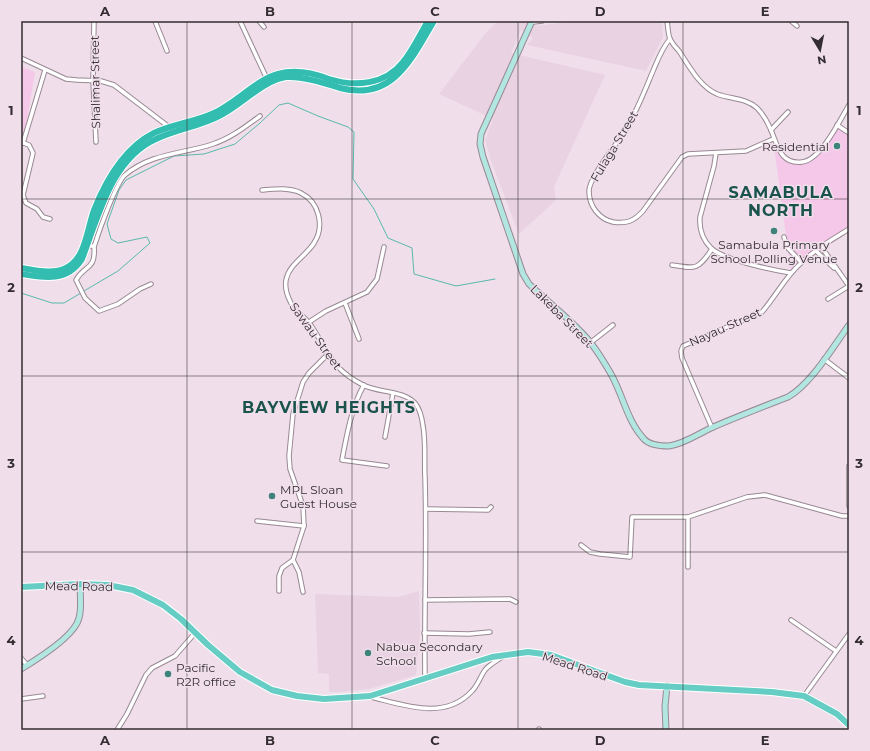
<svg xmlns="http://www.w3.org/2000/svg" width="870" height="751" font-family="Montserrat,sans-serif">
<rect width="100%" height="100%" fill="#f0dfeb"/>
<!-- built -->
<g fill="#e9d2e2">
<path d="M498,21H531L535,26L576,21H661L662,23L663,37L646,71L527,45L533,38L521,30L511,53L605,75L554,187L556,200L519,234L491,161L485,140L493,119L439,94L485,34Z"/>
<path d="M419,591L420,632L416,675L369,689L339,692H329V674L318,673L315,594L398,597Z"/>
</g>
<!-- green -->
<g fill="#f5c7e8">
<path d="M21,67L35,72L24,138L21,137Z"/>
<path d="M838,124L849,132V230L791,273L773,139L781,156L795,162L812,157Z"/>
</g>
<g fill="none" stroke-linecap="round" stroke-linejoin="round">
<!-- stream -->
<g stroke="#59b8ab" stroke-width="1">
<path d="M84,291L118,271L150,243L147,237L118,243L111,239L107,224L119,190L126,180L174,156L204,154L235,144L260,123L279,105L288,103L318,116L348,127L354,132L353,179L374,209L388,238L412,248L414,274L456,286L495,279"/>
<path d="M21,293L52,303H64L81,293"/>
</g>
<!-- minor casing -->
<g stroke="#988993" stroke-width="5.5">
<g id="minor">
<path d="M94,21L93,80L96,142"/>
<path d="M155,21L167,51"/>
<path d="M240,21L267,79"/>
<path d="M259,21L264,27"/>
<path d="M667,21C668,27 668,34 670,39C672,43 676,48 679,51C689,66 700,87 717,94C730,99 746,98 757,108C762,113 767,121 770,128C777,142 779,165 802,162C821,160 840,120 849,105"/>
<path d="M791,21L797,26"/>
<path d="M533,22L542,21"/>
<path d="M670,39C662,48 658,59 653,71C645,90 637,111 626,129C618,143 589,177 589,191C589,206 599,219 613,222C627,224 634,221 643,211L682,157L688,154L746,151L773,139"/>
<path d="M21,58L66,79L77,80L101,81L114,85L169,127"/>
<path d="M837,125L849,133"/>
<path d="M771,130L788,112"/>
<path d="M21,142L29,145L33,153L23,195L26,203L37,209L43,217L50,219"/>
<path d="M23,143L45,70"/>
<path d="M716,153L714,166L700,217C699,229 703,240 711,248C723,260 773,270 791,273"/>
<path d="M262,190C274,189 290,187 301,193C319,202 325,226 314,243C306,256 289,264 286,280C285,286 287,295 290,301C293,310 304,316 310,324C329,352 330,368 363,385C379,393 402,390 415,403C420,409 422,418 423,426C426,442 424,461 425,478C427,545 424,612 425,678"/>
<path d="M784,237L787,247L801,262"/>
<path d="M823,245L825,252L849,286"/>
<path d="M88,246H94L95,244C99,231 116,183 125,175C151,153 183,154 213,144C231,138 245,127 260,116"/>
<path d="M94,246C96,271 85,264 76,280L85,298L99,311L118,304L140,289L151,284"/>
<path d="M816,251L834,268"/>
<path d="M807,258L825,261"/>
<path d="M672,265C696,269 698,270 712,249"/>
<path d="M828,299L849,286"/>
<path d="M345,303L359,339"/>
<path d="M309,322L326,311L367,292L377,279L384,247"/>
<path d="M590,343L613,325"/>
<path d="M824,359L849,378"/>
<path d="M364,385C352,405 346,438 342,460L387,466"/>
<path d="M712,428L682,358L681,351L683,346L762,312C776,296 785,277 801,263C815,249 833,239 849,229"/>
<path d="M385,437L393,393"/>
<path d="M849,466V506"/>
<path d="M426,509L488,510L491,507"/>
<path d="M257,521L304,526"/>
<path d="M581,545L590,552L600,554L630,557L632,517H688L747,497L765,495L842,516H849"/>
<path d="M293,560L299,572L303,592"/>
<path d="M688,567V517"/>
<path d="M279,591V576L282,568L293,560L304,526L303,506L290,469L289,456L293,414L303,382L309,373L327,355"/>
<path d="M425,600L510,599L516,602"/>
<path d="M791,620L836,651"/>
<path d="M424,633L469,634L490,632"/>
<path d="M21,658L27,665"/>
<path d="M804,696L849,634"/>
<path d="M371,697C404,705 445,721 472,691C478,685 480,677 485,670C489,665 496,661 502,657"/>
<path d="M21,699L43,696"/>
<path d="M117,730L127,714L146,675L152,668L175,656L195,633"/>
<path d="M539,730V729"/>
</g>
</g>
<!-- secondary casing -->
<g stroke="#988993" stroke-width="7">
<g id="secondary">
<path d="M532,21L481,134L480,144L483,157L523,274L529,284C547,301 566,316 583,334C594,345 603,360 611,374C623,395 627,421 644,439C649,445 661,446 669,446C684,444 698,434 711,428C736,417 762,407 788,397C811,384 833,347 849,325"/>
<path d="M21,669C36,660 75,636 79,618C82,609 80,594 80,584"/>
<path d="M666,730L665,706L667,686"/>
</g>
</g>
<!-- primary casing -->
<g stroke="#fff" stroke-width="8">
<path id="primary" d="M21,587L80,584L108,585L133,590L163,605L181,619L208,645L240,672L272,690L297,696L324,699L370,696L492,657L528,652L551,655L625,682L639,685L772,692L804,696L837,714L849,725"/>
</g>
<!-- trunk casing -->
<g stroke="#fff" stroke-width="8">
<g id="trunk">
<path d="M21,268C35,270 52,275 66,268C86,258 87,229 94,210C106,180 124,148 154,133C173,124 195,122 214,113C236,103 256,80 278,74C295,69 313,73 329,79C355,87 385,85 403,62C413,50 420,34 428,21"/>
<path d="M21,274C45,278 67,282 82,259C98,218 111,159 156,139C177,129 201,126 221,115C241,105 264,80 286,77C302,76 324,83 340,88C393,102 412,58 434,21"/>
</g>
</g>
<!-- minor -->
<use href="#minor" stroke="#fff" stroke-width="3.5"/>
<!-- secondary -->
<use href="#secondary" stroke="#b2e6e1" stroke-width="5"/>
<!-- primary -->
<use href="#primary" stroke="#66cdc4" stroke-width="6"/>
<!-- trunk -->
<use href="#trunk" stroke="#33bcb0" stroke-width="6"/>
</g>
<!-- grid -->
<path fill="none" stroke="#332d31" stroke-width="1" stroke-opacity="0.55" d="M187,21V730M352,21V730M518,21V730M683,21V730M21,199H849M21,376H849M21,552H849"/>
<!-- markers -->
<g fill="#3d837a" stroke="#f0dfeb" stroke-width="1.5">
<circle cx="837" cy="146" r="4"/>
<circle cx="774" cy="231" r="4"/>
<circle cx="272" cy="496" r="4"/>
<circle cx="368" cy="653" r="4"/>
<circle cx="168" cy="674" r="4"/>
</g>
<g text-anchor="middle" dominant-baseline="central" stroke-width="3" stroke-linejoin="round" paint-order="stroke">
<!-- street labels -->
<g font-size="12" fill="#332d31" stroke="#f0dfeb">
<text transform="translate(95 82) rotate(-91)">Shalimar Street</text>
<text transform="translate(614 146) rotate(-59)">Fulaga Street</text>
<text transform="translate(562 316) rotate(45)">Lakeba Street</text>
<text transform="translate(725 327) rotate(-24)">Nayau Street</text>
<text transform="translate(316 336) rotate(54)">Sawau Street</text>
<text transform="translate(79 586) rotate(1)">Mead Road</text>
<text transform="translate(575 666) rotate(18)">Mead Road</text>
</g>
<!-- poi labels -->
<g font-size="12" fill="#332d31" stroke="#f0dfeb" text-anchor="start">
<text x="829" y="146" text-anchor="end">Residential</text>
<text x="774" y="244" text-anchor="middle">Samabula Primary<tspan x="774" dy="14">School Polling Venue</tspan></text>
<text x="280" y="489">MPL Sloan<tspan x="280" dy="14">Guest House</tspan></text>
<text x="376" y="646">Nabua Secondary<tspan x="376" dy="14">School</tspan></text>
<text x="176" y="667">Pacific<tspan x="176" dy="14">R2R office</tspan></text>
</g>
<!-- district labels -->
<g font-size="16" font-weight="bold" letter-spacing="1" fill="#19534c" stroke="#f0dfeb">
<text x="781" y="192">SAMABULA<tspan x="781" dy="18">NORTH</tspan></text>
<text x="329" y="407">BAYVIEW HEIGHTS</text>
</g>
</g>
<!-- border -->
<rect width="870" height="751" fill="none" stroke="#f0dfeb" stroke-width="44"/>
<!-- north arrow -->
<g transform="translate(820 50) rotate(170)" stroke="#f0dfeb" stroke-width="3" paint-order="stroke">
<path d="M0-3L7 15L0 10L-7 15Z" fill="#332d31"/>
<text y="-6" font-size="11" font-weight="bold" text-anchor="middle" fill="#332d31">N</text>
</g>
<rect x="22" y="22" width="826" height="707" fill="none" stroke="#332d31" stroke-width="1.5"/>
<g font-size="13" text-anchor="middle" font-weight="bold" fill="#332d31">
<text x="105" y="16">A</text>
<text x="270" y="16">B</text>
<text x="435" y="16">C</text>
<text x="600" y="16">D</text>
<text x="765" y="16">E</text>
<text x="11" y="115">1</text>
<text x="859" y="115">1</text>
<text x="11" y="292">2</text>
<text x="859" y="292">2</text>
<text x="11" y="468">3</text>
<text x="859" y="468">3</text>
<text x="11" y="645">4</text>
<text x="859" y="645">4</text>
<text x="105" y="745">A</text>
<text x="270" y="745">B</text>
<text x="435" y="745">C</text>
<text x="600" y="745">D</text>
<text x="765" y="745">E</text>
</g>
</svg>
